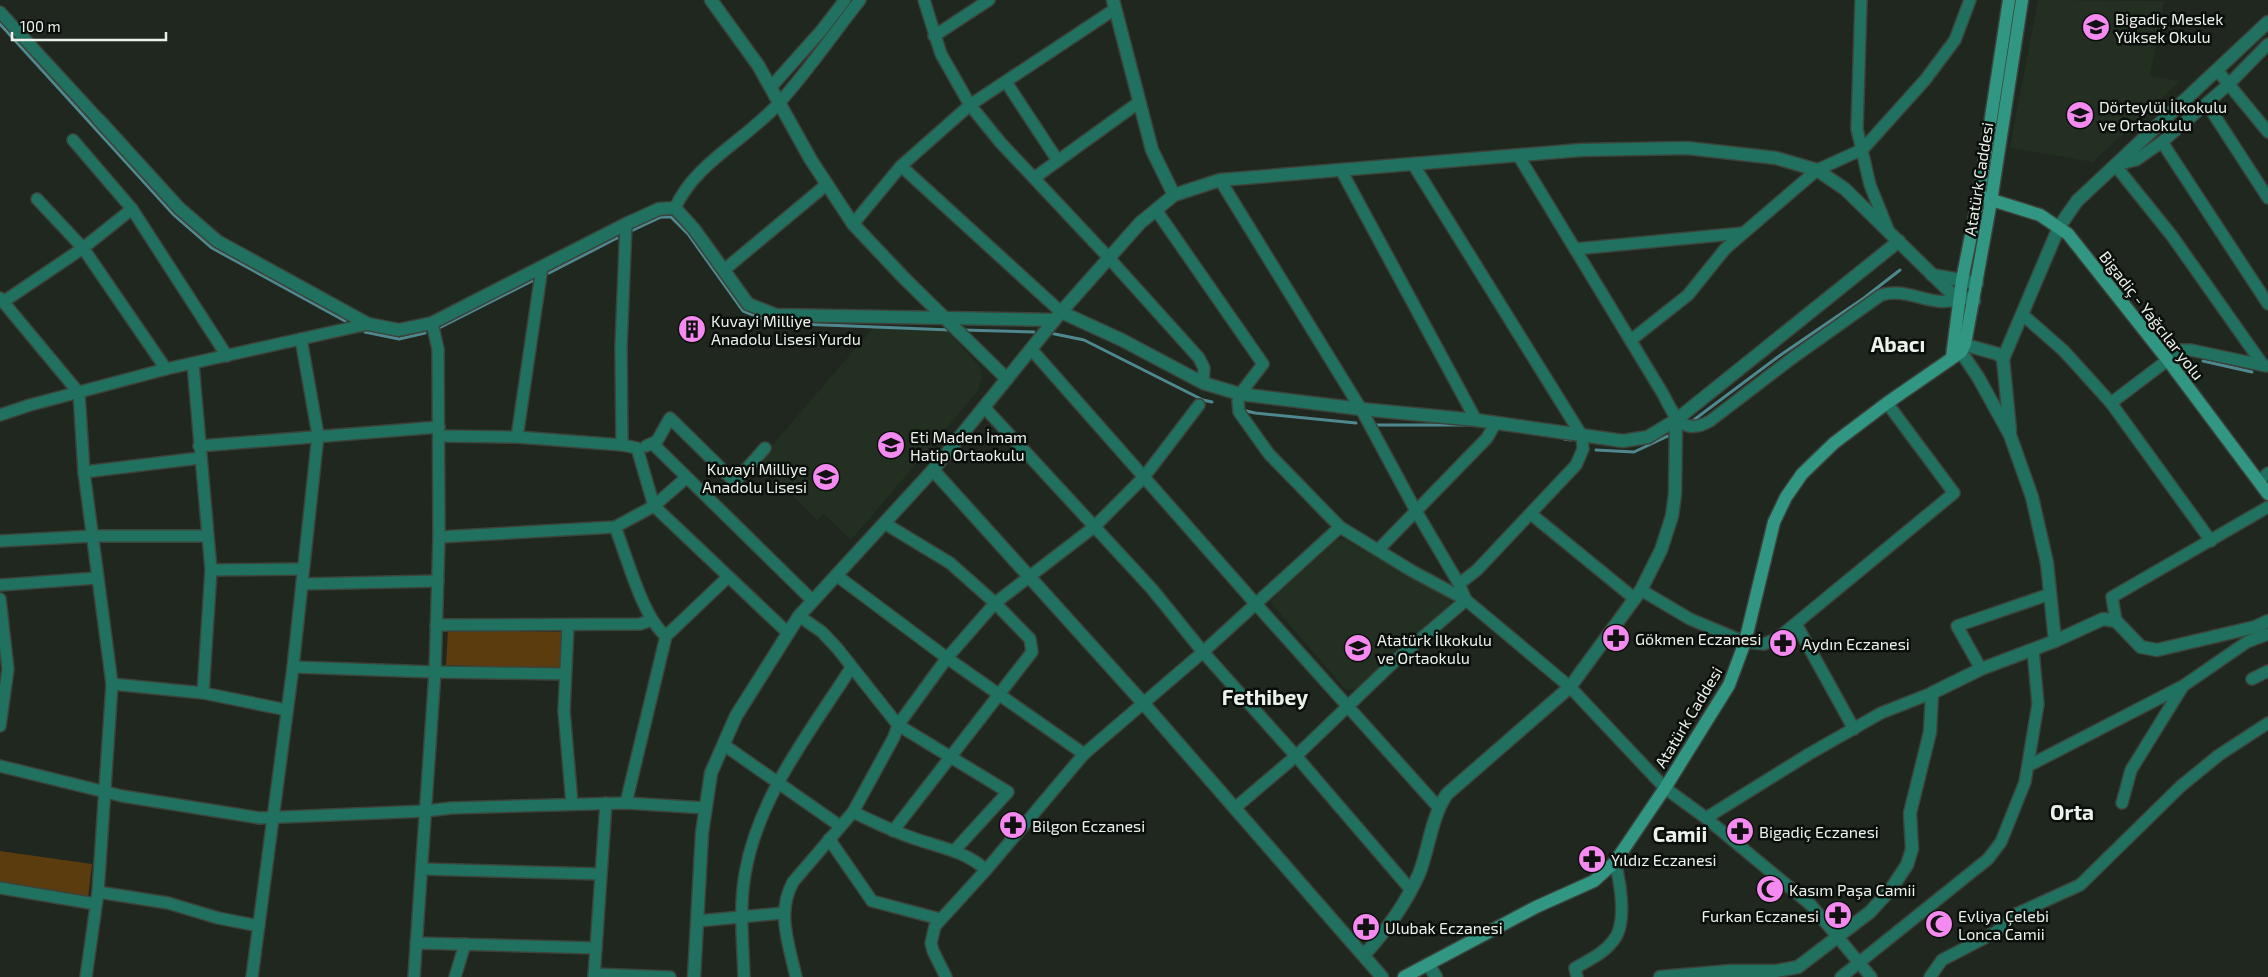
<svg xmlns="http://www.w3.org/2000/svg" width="2268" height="977" font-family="'Exo 2',sans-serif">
<rect width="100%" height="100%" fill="#1f271e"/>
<!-- built -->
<g fill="#233021">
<path d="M2038,0L2164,1L2150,76L2180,81L2093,162L2010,148Z"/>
<path d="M873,328H945L980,367L982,378L977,392L851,540L824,514L817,520L758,462Z"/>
<path d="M1342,538L1450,599L1453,607L1356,690L1345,689L1270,601L1336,541Z"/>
</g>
<!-- green -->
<g fill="#5b3c0f">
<path d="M448,630L564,632L561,669L446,665Z"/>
<path d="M0,851L92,864L88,898L0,884Z"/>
</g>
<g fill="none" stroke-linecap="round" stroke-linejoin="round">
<!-- stream -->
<g stroke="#4f898f" stroke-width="3">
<path d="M0,24L173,214L212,248L345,321"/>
<path d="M629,232L661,217H671L688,234L743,311L774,323L951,330"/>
<path d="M549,273L617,238"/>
<path d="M435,330L532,281"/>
<path d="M963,330L1034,332"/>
<path d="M365,332L399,339L425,333"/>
<path d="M1050,333L1084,340L1203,400L1212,402"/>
<path d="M2203,361L2252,372"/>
<path d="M1242,410L1255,413L1356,423"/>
<path d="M1691,422L1782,354L1864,298L1900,270"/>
<path d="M1372,425H1468"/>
<path d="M1564,439L1571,440"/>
<path d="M1596,450L1634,452L1668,436"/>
</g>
<!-- minor casing -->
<g stroke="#3c433b" stroke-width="14">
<g id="minor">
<path d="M924,0L941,54L970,105L1000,142L1108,257L1199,358L1204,368L1203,383"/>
<path d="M1861,0L1857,129L1870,185L1889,232"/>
<path d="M0,12L99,120"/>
<path d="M934,36L989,0"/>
<path d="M2217,70L2268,132"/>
<path d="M1006,82L1058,161"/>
<path d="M771,87L821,31L845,0"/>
<path d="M2207,104L2268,198"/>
<path d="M73,140L132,209L227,356"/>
<path d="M2162,142L2268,304"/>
<path d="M1518,155L1663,394C1674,415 1682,437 1710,421L1791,359L1881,295C1908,286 1934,310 1960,298"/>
<path d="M1413,164L1582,436L1583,449L1576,465L1477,570L1459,584"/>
<path d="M2115,165L2172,236L2263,365"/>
<path d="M2115,165L2136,160L2162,142L2229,84L2268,44"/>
<path d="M901,166L1061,312"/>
<path d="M1341,170L1476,420"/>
<path d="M1034,178L1138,103"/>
<path d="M1220,180L1361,409L1416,511L1459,584L1466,600L1396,660L1296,756L1236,807"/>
<path d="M37,199L83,248L166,369"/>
<path d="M675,208C695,163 747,139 779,103C808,71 833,34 860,0"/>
<path d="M1156,210L1263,364L1240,394L1238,401L1239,412L1269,454L1340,527L1412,571L1466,600L1570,687L1665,788L1706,818L1811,905L1871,977"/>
<path d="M853,224L901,166L970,105L1115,9"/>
<path d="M1575,249L1743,233"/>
<path d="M724,270L826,185"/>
<path d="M0,298L79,393L84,472L112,684L98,892L86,977"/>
<path d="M3,302L83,248L132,209"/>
<path d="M2023,315L2064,351L2111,403L2211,541"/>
<path d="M1631,340L1688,295L1725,249L1817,170L1863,149L1925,80L1955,40L1970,0"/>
<path d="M1031,349L1255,603L1439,808"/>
<path d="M193,364L211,570L203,693"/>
<path d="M2111,403L2181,350H2191L2266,366"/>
<path d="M984,407L1152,589L1203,652L1296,756L1411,890"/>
<path d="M0,415L30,405L166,369L368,324"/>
<path d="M439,436L517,437L622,445L637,448L654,506L788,633"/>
<path d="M517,437L542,267"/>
<path d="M653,444L813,601"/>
<path d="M622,445L621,347L626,224"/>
<path d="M199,446L439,427"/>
<path d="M646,446L657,441L670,418L735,482L765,448"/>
<path d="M84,472L200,458"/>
<path d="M2259,481L2268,473"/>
<path d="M1531,514L1635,599"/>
<path d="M884,523L950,563L995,603L1030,639L1032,652L893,831"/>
<path d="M439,537L615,527"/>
<path d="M0,541L93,536H207"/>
<path d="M1378,550L1487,438L1495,424"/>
<path d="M211,570L303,569"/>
<path d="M836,575L947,658L1084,754"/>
<path d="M302,584L438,581"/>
<path d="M0,585L97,578"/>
<path d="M1641,590L1690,619L1745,642L1764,644L1778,638L1954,493L1887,403"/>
<path d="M0,599L8,669L0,726"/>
<path d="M799,616L822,632L837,648L898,725L894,737L853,812"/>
<path d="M2116,621L2112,597L2268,507"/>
<path d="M1796,624L1854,729"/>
<path d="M436,625L640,624L652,620"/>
<path d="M568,625L564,711L572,804"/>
<path d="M666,636C642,617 627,556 615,527L654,506L686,478"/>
<path d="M293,667L435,672L565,674"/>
<path d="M1981,669L1957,626L2050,594"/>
<path d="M2252,679L2268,671"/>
<path d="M112,684L203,693L287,710"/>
<path d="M724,745L840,826"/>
<path d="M0,766L122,796L260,818L426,811L451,808L626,803L706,808"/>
<path d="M2028,766L2181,687"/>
<path d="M626,803L666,636L728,577"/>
<path d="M2122,803L2131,770L2183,686L2247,642L2268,634"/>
<path d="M1706,818L1809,754L1881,713L1932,693"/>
<path d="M829,839L872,901L940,919"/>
<path d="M954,851L1008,792L898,725L947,658L995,603L1094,527L1144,477L1199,405"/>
<path d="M422,869L601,874"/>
<path d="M0,888L96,904"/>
<path d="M98,892L168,903L218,918L259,926"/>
<path d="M698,921L783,913"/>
<path d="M416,943L596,948"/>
<path d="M594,974L670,977"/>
<path d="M252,977L293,667L318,435L301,339"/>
<path d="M414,977L435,672L439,537L438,349L432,323"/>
<path d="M455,977L465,944"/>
<path d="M594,977L606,803"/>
<path d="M744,977C743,943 739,908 745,874C758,797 810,732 851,668"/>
<path d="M796,977C789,944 776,913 793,882L853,812C872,821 892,831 913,838C938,847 966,851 986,870"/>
<path d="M946,977L933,951L931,943L935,926L986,870L1084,754L1203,652L1340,527"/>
<path d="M1577,977L1575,968C1589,960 1603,954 1613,941C1628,924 1620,882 1615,862"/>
<path d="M1841,977L1988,859L2001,842L2025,782L2038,704L2033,650"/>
<path d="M1930,977L1942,960L1996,932L2016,914L2080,885L2181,786L2219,755L2268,723"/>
</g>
</g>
<!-- tertiary casing -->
<g stroke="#3c433b" stroke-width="15">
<g id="tertiary">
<path d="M711,0L758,65L811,160L853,224L905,279L1007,379"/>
<path d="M1113,0L1152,150L1174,195"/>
<path d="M99,120L179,208L217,241L368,324L399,330L432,323L626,224L659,209L675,208L694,229L748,304L776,315L1054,320"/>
<path d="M1932,275L1977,283"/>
<path d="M1061,312L1122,340L1203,383L1240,394L1361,409L1476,420L1623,441L1648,437L1676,420"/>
<path d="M1955,342L1998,354L2003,359L2010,430"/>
<path d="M1953,349L1961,352L1978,377L2010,435L2032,497L2047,563L2055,641"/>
<path d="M2003,359L2059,227L2077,201L2268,22"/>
<path d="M933,470L1144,704L1382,977"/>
<path d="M1364,955C1385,932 1406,903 1419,874C1429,849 1431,817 1447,794L1570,687L1641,590L1661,550L1672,516L1675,494L1676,420L1899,241"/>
<path d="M1428,964L1436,977"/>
<path d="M694,977L702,833L711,773L736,716L799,616L933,470L1061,312L1140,223L1174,195L1220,180L1581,150L1687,148L1776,158L1817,170L1845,189L1950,292L1974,301"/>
<path d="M1660,977L1731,971H1776L1798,967L1870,912L1891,889L1907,865L1912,849L1910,813L1930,732L1932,693L1981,669L2055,641L2103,619L2116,621L2141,647L2157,650L2255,627L2268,621"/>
</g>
</g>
<!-- secondary casing -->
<g stroke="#3c433b" stroke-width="15">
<g id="secondary">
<path d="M1979,196L2040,215L2068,234L2167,359L2268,494"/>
<path d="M1952,357L1962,280L1979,196L2009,0"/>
<path d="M1404,977L1536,907L1594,881L1615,862L1665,788L1729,685L1745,642L1774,522L1786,497L1802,474L1834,443L1887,403L1961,352L1965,344L1991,201L2022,0"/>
</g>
</g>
<!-- minor -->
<use href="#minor" stroke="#207160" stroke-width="11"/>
<!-- tertiary -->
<use href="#tertiary" stroke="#207160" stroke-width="12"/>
<!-- secondary -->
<use href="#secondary" stroke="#329782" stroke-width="12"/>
</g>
<!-- icons -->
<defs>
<g id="university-disc" transform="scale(1.4375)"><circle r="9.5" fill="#f489f0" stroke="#0b0f0b"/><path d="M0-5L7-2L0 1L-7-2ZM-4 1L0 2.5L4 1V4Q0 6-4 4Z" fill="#111"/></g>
<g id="school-disc" transform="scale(1.4375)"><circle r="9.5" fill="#f489f0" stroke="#0b0f0b"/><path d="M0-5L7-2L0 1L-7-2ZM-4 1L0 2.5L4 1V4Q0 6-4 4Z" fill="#111"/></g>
<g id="building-disc" transform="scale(1.4375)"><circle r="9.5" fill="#f489f0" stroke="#0b0f0b"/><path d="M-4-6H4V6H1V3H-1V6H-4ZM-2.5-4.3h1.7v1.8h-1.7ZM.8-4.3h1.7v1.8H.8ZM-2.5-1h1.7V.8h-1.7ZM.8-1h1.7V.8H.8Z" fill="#111"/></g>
<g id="pharmacy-disc" transform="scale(1.4375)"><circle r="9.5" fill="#f489f0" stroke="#0b0f0b"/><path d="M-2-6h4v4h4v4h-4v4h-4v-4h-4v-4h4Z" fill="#111"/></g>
<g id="mosque-disc" transform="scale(1.4375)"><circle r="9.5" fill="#f489f0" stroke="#0b0f0b"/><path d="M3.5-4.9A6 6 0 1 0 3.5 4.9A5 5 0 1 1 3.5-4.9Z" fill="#111"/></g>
</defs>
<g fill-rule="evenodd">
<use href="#university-disc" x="2096" y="27"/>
<use href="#school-disc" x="2080" y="115"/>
<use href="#building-disc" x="692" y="329"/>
<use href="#school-disc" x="891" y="445"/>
<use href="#school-disc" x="826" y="477"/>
<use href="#pharmacy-disc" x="1616" y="638"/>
<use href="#pharmacy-disc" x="1783" y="643"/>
<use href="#school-disc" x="1358" y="648"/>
<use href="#pharmacy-disc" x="1013" y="825"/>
<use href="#pharmacy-disc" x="1740" y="831"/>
<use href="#pharmacy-disc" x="1592" y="859"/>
<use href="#mosque-disc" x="1770" y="889"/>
<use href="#pharmacy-disc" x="1838" y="915"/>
<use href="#mosque-disc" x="1939" y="924"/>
<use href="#pharmacy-disc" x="1366" y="927"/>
</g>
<g text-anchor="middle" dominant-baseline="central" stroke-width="5" stroke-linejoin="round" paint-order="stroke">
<!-- poi labels -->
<g font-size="16" fill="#ecf1eb" stroke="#0b0f0b" text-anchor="start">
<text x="2115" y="18">Bigadiç Meslek<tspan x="2115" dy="18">Yüksek Okulu</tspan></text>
<text x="2099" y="106">Dörteylül İlkokulu<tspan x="2099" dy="18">ve Ortaokulu</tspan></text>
<text x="711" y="320">Kuvayi Milliye<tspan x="711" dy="18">Anadolu Lisesi Yurdu</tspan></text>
<text x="910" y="436">Eti Maden İmam<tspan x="910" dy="18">Hatip Ortaokulu</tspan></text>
<text x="807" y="468" text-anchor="end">Kuvayi Milliye<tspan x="807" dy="18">Anadolu Lisesi</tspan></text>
<text x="1635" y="638">Gökmen Eczanesi</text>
<text x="1377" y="639">Atatürk İlkokulu<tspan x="1377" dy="18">ve Ortaokulu</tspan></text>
<text x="1802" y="643">Aydın Eczanesi</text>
<text x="1032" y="825">Bilgon Eczanesi</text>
<text x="1759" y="831">Bigadiç Eczanesi</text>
<text x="1611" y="859">Yıldız Eczanesi</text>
<text x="1789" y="889">Kasım Paşa Camii</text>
<text x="1819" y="915" text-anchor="end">Furkan Eczanesi</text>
<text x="1958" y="915">Evliya Çelebi<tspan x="1958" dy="18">Lonca Camii</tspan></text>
<text x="1385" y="927">Ulubak Eczanesi</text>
</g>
<!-- street labels -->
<g font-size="16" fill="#ecf1eb" stroke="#0b0f0b">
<text transform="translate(1978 179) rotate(-81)">Atatürk Caddesi</text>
<text transform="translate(2152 315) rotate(52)">Bigadiç - Yağcılar yolu</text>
<text transform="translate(1688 717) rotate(-59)">Atatürk Caddesi</text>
</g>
<!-- district labels -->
<g font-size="21" font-weight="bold" fill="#ecf1eb" stroke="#0b0f0b">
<text x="1898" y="343">Abacı</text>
<text x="1265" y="696">Fethibey</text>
<text x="2072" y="811">Orta</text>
<text x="1680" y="833">Camii</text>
</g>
</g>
<!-- scale -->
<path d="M12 32v8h154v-8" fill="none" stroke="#ecf1eb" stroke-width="2.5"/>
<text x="20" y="32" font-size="15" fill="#ecf1eb" stroke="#0b0f0b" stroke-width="4" paint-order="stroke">100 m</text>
</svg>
